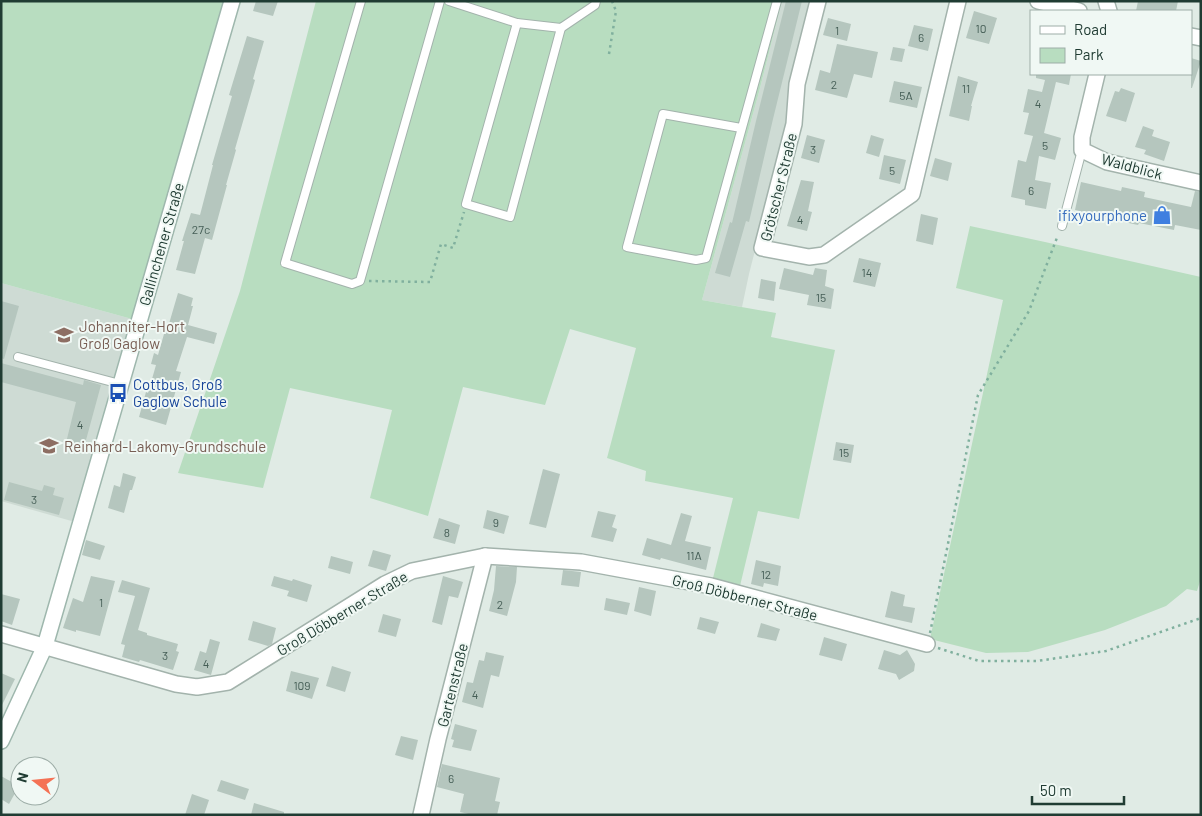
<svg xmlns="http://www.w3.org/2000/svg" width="1202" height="816" font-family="Barlow,sans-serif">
<rect width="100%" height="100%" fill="#e0ebe5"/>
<!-- built -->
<g fill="#cedbd4">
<path d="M782,1H812L788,121L749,274L742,307L702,300L759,92Z"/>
<path d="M1,283L132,319L75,522L1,501Z"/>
</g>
<!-- green -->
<g fill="#b8ddc0">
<path d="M1,1H225L132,319L1,283Z"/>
<path d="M316,1H782L759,92L702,300L776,313L771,337L835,350L799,519L758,511L739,590L712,582L733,498L645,481L646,471L607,458L636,348L570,329L545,405L463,387L428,516L370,498L392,410L290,388L263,488L178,473L240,291Z"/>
<path d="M970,226L1045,242L1201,277V578L1197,591L1187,589L1166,606L1105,630L1028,652L986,653L930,639L1003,300L956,288Z"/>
</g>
<!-- building -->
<g fill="#b5c6be">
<path d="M256,1H278L273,16L253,11Z"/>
<path d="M786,1H802L773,119L749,222L746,221L730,277L715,273L730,222L732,223L756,121Z"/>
<path d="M1138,1H1178L1176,11H1136Z"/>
<path d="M974,11L997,18L989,44L966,38Z"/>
<path d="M828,18L851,24L847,41L823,35Z"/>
<path d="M914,25L933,29L928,51L908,46Z"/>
<path d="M247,36L264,41L253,79L255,80L235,149L236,150L226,185H227L212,240L205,238L195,274L176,270L184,241H182L191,213L200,215L213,165H212L232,96L229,95Z"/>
<path d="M837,44L878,52L872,78L854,74L847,98L815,90L820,70L830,73Z"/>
<path d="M893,47L905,49L902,62L890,60Z"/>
<path d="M1191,58L1201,61L1192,88H1191Z"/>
<path d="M1036,74H1071L1069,85L1056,82L1044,133L1061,138L1055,160L1039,156L1035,180L1051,183L1046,209L1025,205V200L1011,197L1018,160L1026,162L1033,136L1024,134L1029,113L1023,112L1028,89L1042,92L1045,80L1036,78Z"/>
<path d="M958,76L978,82L971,106H972L969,121L949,116Z"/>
<path d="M894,81L922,87L917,108L889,102Z"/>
<path d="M1121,88L1135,93L1126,122L1106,116L1115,91L1119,92Z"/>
<path d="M1143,126L1154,130L1152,136L1170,142L1164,161L1144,154L1146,150L1135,147Z"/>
<path d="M807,135L825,140L819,163L801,158Z"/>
<path d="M871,135L884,139L879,157L866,153Z"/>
<path d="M884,155L906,160L900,184L879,179Z"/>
<path d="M935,158L952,163L948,181L930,176Z"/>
<path d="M801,180L814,182L808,211L812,212L807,231L787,226Z"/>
<path d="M1081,182L1121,191L1122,187L1145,192L1144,197L1191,207L1195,191L1201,192V230L1175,225L1174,230L1139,223L1138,225L1115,220V219L1075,210Z"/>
<path d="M921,214L938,218L933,245L916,241Z"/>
<path d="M859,258L881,263L875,287L853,282Z"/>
<path d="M784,268L813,275L815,268L827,270L825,286L834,289L831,309L807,305L809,295L779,289Z"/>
<path d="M761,279L776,282L774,301L758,298Z"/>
<path d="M178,293L193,298L191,306H193L188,325L217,333L214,344L187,337L176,371L181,372L166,425L139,417L146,392L148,393L156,365L151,364L154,353L158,355L164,334H166Z"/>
<path d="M1,301L19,306L4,359L1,358Z"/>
<path d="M1,363L83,385L84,380L101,385L83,451L65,447L76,402L1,382Z"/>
<path d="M836,442L854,445L851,463L833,460Z"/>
<path d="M543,469L560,474L546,528L529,524Z"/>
<path d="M123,473L136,477L132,490H130L124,513L108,508L114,485L120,487Z"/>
<path d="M9,482L42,491L44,485L55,488L53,495L64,498L59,515L4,500Z"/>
<path d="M487,510L509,516L504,534L483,528Z"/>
<path d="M598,511L616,515L612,527L617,529L613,542L591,537Z"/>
<path d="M681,513L692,516L685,541L711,547L706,570L661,558L660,560L642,555L647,538L671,545Z"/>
<path d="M439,518L460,525L455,544L433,538Z"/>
<path d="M86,540L105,546L100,560L82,555Z"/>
<path d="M373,550L391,555L386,571L368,566Z"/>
<path d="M331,556L353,562L350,574L328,568Z"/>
<path d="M756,560L781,566L778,586L764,583L763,587L751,584Z"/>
<path d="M496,566L517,567L516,582L507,616L489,611L494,590Z"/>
<path d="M563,570L581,572L579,587L561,585Z"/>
<path d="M91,576L115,581L100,636L76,630V632L63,628L73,598L83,602Z"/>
<path d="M274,576L292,581L293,579L312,585L307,602L287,596L289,591L271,586Z"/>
<path d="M443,576L463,582L458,598L449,596L442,625L432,622Z"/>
<path d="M122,580L150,588L138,630L147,633V635L178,644L176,651L179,652L173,670L140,660L139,662L122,657L125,645L121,644L135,596L118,592Z"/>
<path d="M639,587L656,591L651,616L634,611Z"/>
<path d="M891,591L905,595L903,606L915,608L912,623L885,617Z"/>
<path d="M1,594L20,599L12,625L1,621Z"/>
<path d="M606,598L630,603L627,615L604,610Z"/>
<path d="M383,614L401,619L396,637L378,632Z"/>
<path d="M700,617L719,622L715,634L697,629Z"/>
<path d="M253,621L276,628L272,644L268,646L248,640Z"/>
<path d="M761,623L780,629L776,641L757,637Z"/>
<path d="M824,637L847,644L842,661L819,655Z"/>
<path d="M210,639L220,642L211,675L194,670L200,651L206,653Z"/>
<path d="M884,650L900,655L907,650L915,664L914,671L899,680L896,674L878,669Z"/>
<path d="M486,652L504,656L499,677L491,675L483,708L462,702L467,682L473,683L479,660L484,661Z"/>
<path d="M332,666L351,672L345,692L326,686Z"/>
<path d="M291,671L319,678L312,699L286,691Z"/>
<path d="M1,673L15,679L1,707Z"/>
<path d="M455,724L477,730L471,751L452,747L454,740L451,739Z"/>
<path d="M401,736L418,740L413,760L395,755Z"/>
<path d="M442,764L500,778L495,801L500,802L497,815H473L460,812L464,794L437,787Z"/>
<path d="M1,776L19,786L9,804L1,799Z"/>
<path d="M221,780L249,789L245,800L217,791Z"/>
<path d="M192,794L209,800L204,815H185Z"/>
<path d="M254,803L284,812V815H251Z"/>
</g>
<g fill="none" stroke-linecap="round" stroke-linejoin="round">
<!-- lane casing -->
<g stroke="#a3b3ac" stroke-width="10">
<g id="lane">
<path d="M361,1L285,263L352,284L360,281L440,1"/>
<path d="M449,1L517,23L561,28L595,5L596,1"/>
<path d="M517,23L466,204L510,217L561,28"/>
<path d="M741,128L663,114L627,247L696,260L706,258L777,1"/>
<path d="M1062,226L1082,150"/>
<path d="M18,357L120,384"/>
</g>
</g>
<!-- street casing -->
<g stroke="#a3b3ac" stroke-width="18">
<g id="street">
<path d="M818,1L797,84L794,124L762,248L809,257L824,255L912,194L958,1"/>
<path d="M1038,1L1079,11"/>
<path d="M1106,1L1109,11"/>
<path d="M1191,36L1201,38"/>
<path d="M1097,74L1082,137V150L1107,162L1201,183"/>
<path d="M1,634L176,684L197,687L228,682L385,584L412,571L485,556L581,562L711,586L927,644"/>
<path d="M421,815L438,739L485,556"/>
</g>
</g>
<!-- secondary casing -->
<g stroke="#9eb7ad" stroke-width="18">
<path id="secondary" d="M1,741L45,646L232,1"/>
</g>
<!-- path -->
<g stroke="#80b09e" stroke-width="2.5" stroke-dasharray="2.5 4" stroke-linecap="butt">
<path d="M609,54L616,11L612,1"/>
<path d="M369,281L430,282L441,244L453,248L464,212"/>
<path d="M930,633L978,395L1029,311L1058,235"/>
<path d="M938,648L979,661H1037L1106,651L1201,618"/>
</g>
<!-- lane -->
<use href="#lane" stroke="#fff" stroke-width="8"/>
<!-- street -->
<use href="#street" stroke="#fff" stroke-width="15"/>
<!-- secondary -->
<use href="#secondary" stroke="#fff" stroke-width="15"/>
</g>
<!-- icons -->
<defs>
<g id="shop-bare" transform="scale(1.5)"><path d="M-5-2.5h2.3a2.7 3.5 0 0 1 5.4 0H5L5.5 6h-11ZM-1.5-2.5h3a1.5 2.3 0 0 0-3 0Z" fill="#3f7fe0" stroke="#f0f8f4" stroke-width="2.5" paint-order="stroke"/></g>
<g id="school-bare" transform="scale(1.5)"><path d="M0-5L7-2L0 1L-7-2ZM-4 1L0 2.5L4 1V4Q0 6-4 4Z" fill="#8d6e63" stroke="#f0f8f4" stroke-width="2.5" paint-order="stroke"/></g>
<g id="bus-bare" transform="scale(1.5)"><path d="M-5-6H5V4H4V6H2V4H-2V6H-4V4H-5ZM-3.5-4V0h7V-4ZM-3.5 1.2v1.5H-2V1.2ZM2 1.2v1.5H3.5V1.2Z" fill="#1a4fb4" stroke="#f0f8f4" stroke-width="2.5" paint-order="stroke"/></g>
</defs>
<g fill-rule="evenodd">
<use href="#shop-bare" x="1162" y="215"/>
<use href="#school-bare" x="64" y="335"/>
<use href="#bus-bare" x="118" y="393"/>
<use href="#school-bare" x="49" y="446"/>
</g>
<g text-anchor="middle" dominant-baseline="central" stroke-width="4" stroke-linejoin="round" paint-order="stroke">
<!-- number labels -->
<g font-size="12" fill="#455e56">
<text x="981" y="28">10</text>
<text x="837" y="30">1</text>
<text x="921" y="37">6</text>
<text x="834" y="84">2</text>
<text x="966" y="88">11</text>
<text x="906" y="95">5A</text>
<text x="1038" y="103">4</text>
<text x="1045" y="145">5</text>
<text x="813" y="149">3</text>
<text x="892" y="170">5</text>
<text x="1031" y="190">6</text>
<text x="800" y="219">4</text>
<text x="201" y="229">27c</text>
<text x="867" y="272">14</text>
<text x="821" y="297">15</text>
<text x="80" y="424">4</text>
<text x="844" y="452">15</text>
<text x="34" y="499">3</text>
<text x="496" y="522">9</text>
<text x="447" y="532">8</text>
<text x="694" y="555">11A</text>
<text x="766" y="574">12</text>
<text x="101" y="602">1</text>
<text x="500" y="604">2</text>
<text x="165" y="655">3</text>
<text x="206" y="663">4</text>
<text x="302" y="685">109</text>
<text x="475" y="694">4</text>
<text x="451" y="778">6</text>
</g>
<!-- street labels -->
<g font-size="15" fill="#203c33" stroke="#f0f8f4">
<text transform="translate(1132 166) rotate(15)">Waldblick</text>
<text transform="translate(778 187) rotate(-76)">Grötscher Straße</text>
<text transform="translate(161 244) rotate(-74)">Gallinchener Straße</text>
<text transform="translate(745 597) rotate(14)">Groß Döbberner Straße</text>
<text transform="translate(342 613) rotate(-31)">Groß Döbberner Straße</text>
<text transform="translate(452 685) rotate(-76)">Gartenstraße</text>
</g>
<!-- shop labels -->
<g font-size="15" fill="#366cbe" stroke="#f0f8f4" text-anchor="end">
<text x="1147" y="215">ifixyourphone</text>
</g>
<!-- education labels -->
<g font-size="15" fill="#785e54" stroke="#f0f8f4" text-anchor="start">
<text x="79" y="326">Johanniter-Hort<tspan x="79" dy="17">Groß Gaglow</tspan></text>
<text x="64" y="446">Reinhard-Lakomy-Grundschule</text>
</g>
<!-- transit labels -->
<g font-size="15" fill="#164399" stroke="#f0f8f4" text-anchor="start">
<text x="133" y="384">Cottbus, Groß<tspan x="133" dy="17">Gaglow Schule</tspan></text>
</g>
</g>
<!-- border -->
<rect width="1202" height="816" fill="none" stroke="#203c33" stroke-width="5"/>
<!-- legend -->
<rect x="1030" y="10" width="162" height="65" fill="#f0f8f4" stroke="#9dada7"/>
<rect x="1040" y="26" width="25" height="8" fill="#ffffff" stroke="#9dada7"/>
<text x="1074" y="35" font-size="15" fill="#203c33">Road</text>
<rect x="1040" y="48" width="25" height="15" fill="#b8ddc0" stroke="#9dada7"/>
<text x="1074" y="60" font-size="15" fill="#203c33">Park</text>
<!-- north arrow -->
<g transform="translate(35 781) rotate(286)"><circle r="24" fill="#f0f8f4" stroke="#9dada7"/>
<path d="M0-4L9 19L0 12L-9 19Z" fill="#f47255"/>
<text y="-8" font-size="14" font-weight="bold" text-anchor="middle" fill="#203c33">N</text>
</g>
<!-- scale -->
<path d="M1032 796v8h92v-8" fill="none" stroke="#203c33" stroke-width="2.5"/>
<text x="1040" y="796" font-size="15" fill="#203c33" stroke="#f0f8f4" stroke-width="4" paint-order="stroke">50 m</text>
</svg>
